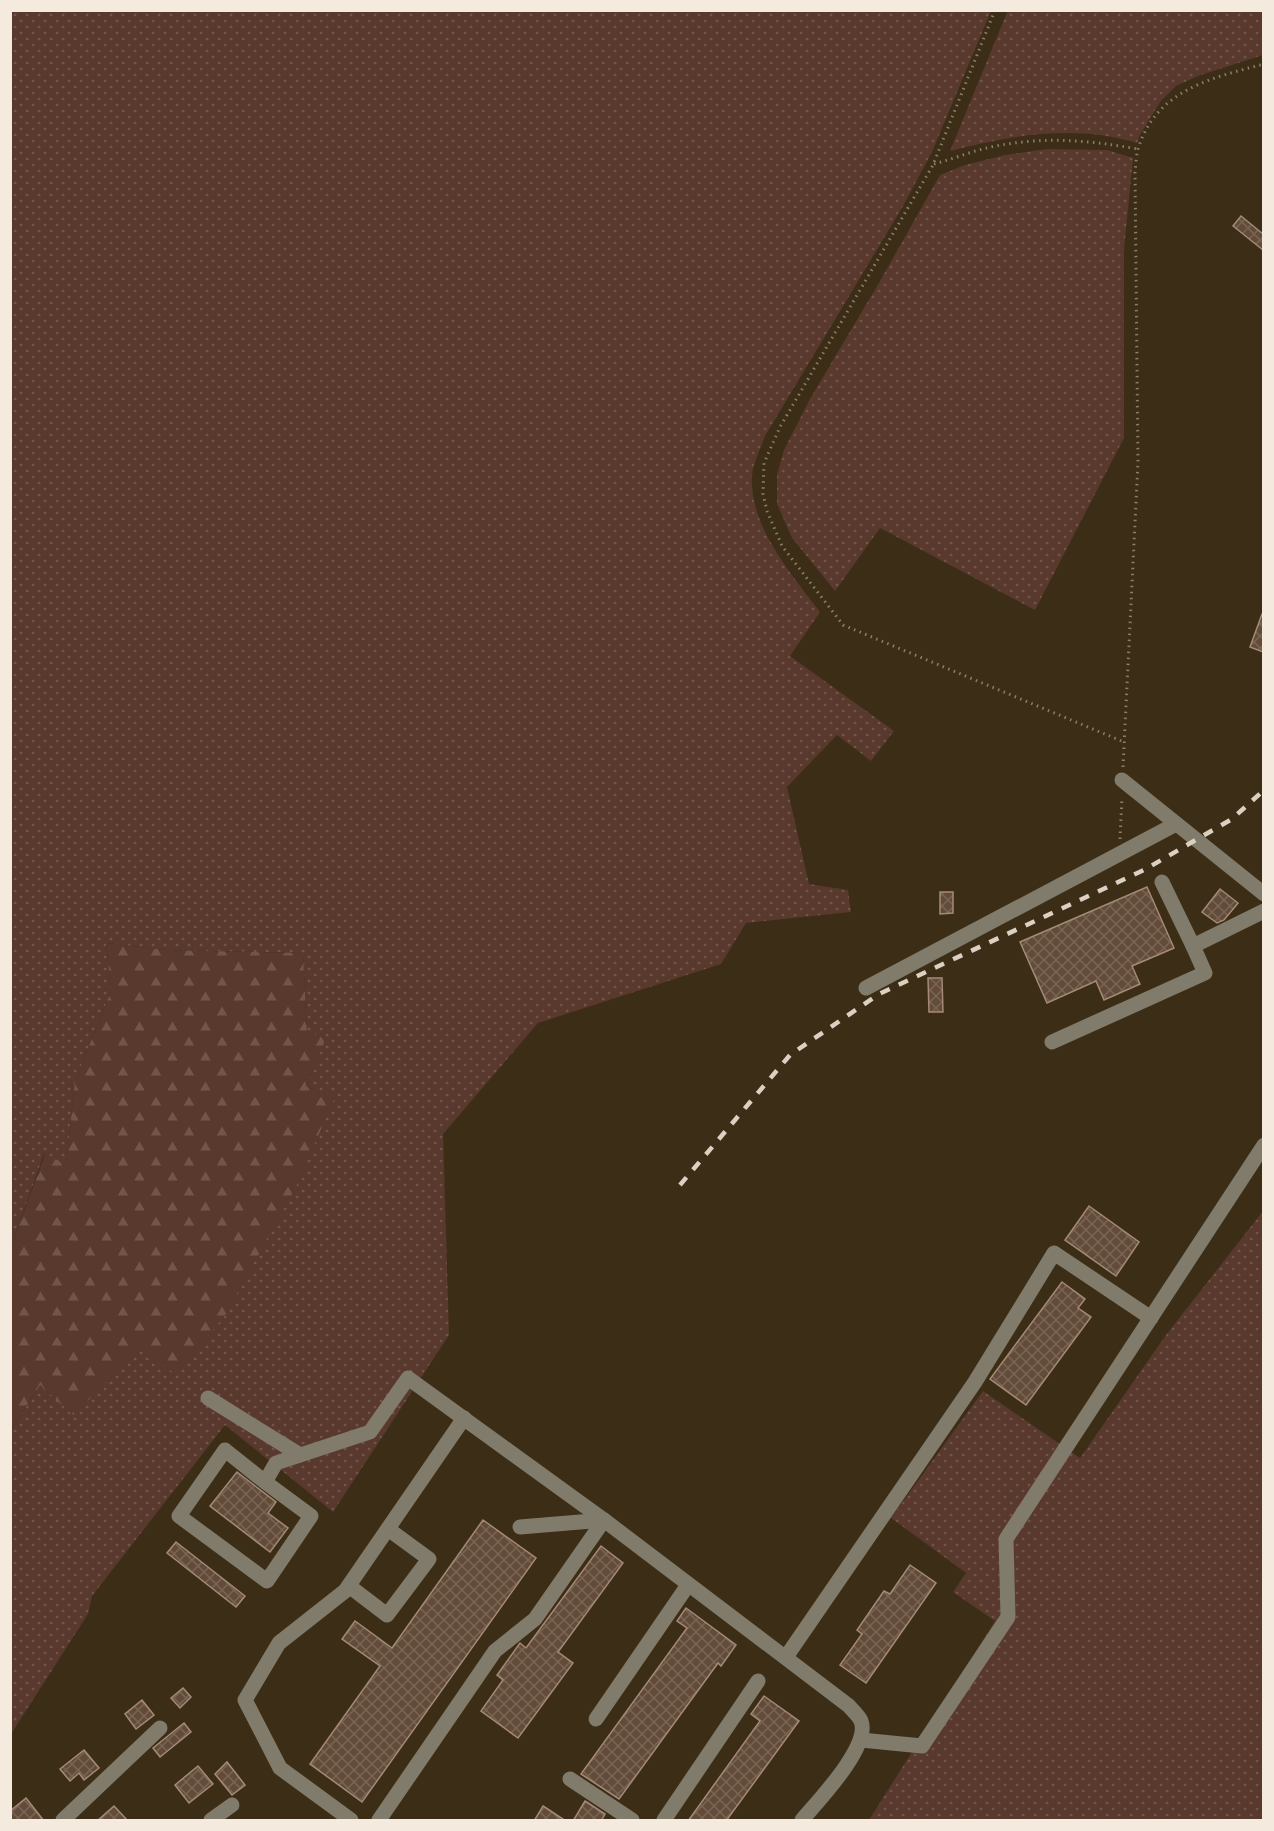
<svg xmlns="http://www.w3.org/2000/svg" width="1274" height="1831" font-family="'Open Sans',sans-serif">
<defs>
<pattern id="grass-dots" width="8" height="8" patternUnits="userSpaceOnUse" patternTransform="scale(1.5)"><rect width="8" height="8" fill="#59382d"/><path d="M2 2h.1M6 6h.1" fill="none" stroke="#71554b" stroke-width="1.8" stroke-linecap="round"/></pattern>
<pattern id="forest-firs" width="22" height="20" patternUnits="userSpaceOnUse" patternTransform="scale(1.5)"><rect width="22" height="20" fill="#59382d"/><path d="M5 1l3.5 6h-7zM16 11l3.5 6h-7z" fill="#71554b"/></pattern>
<pattern id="building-cross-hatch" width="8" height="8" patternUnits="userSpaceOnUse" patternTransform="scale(1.5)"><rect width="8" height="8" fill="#624b39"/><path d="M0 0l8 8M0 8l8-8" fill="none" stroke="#796555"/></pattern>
</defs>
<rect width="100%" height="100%" fill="#3c2d16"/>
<!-- grass -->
<g fill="url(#grass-dots)">
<path d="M1008,10L1263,11V55L1198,76L1176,86L1160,102L1140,135L1137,143C1074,124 1013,135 950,151Z"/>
<path d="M11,11H991L932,152L902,208L765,436C761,448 753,463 752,476C749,526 792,575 820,612L790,656L894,731L871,761L837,735L787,787L809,884L848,890L851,912L746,923L721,964L538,1023L443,1134L449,1335L333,1512L225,1425L92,1596L88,1614L11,1734V1428H12L40,1385L73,1414L142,1348L335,1098L306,1086L325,1038L307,1032L303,953L166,950L106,943L111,991L75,1081L66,1166L44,1154L11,1247Z"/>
<path d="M1047,149L1107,150L1133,158L1124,249V438L1035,610L880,528L835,591L792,538L777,504V475L784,450L810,399L880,281L940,175L965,165L1005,155Z"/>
<path d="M1263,1211V1820H869L995,1621L953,1592L966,1573L891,1518L983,1391L1080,1458L1166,1335Z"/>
</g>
<!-- forest -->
<path fill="url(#forest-firs)" d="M106,943L166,950L303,953L307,1032L326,1038L306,1086L335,1097L296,1187L224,1317L175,1374L142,1348L73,1415L40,1385L12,1428H11V1247L45,1154L66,1165L75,1081L111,991Z"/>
<!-- building -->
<g fill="url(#building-cross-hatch)" stroke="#a58a77" stroke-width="1.5">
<path d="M1241,216L1263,234V250L1233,226Z"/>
<path d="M1262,614H1263V652L1250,647Z"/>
<path d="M1147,887L1174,948L1132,966L1140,984L1104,1000L1096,981L1047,1003L1020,942Z"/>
<path d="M1220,889L1238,903L1224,920L1217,923L1202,912Z"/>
<path d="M940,892H953V913L940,914Z"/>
<path d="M928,978H942L943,1012H929Z"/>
<path d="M1089,1206L1139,1242L1116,1276L1065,1240Z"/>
<path d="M1062,1282L1085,1299L1078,1308L1091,1317L1026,1405L990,1379Z"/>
<path d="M237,1472L276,1502L268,1513L288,1528L270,1552L210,1506Z"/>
<path d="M483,1520L536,1558L362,1802L310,1764L380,1666L342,1639L355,1621L392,1648Z"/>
<path d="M176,1542L245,1596L236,1607L167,1553Z"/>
<path d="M601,1546L623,1563L558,1652L573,1663L518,1738L481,1711L503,1680L497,1675L520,1643L526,1648Z"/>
<path d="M910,1565L936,1583L866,1683L840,1665L862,1634L857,1630L884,1591L890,1594Z"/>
<path d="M686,1608L736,1645L721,1666L718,1663L619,1799L581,1774L687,1628L677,1621Z"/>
<path d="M183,1688L191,1697L180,1708L171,1698Z"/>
<path d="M764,1696L799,1721L726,1821H688L760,1721L751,1714Z"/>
<path d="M142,1700L154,1715L136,1729L125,1714Z"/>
<path d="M184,1723L191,1732L160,1757L153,1748Z"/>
<path d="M84,1750L99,1768L84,1780L79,1773L70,1781L60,1769Z"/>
<path d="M227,1762L245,1785L232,1795L215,1774Z"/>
<path d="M198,1766L213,1784L189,1803L175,1785Z"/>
<path d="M26,1798L44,1821H10V1811Z"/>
<path d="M585,1801L605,1814L601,1821H573Z"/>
<path d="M114,1806L128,1821H97Z"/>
<path d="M543,1806L566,1821H534Z"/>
</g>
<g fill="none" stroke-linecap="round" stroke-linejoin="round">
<!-- path -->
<g stroke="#8b7e6b" stroke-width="3" stroke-dasharray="1.5 4.5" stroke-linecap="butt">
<path d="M995,10L933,165L780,427L764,463L763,494L767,511L782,546L843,625L1124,742"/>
<path d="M934,164C953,159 972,151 991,147C1043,136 1087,140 1138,149"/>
<path d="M1123,767L1138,462L1135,172C1136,165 1136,156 1138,149C1156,90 1211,78 1264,64"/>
<path d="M1120,839L1122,797"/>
</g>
<!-- minor -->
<g stroke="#807b6b" stroke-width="15">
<path d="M1122,780L1264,894"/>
<path d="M1162,882L1193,946L1264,911"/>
<path d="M866,988L1176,824"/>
<path d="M1052,1042L1205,973L1193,946"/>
<path d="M208,1398L300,1455"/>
<path d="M265,1482L311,1516L267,1581L179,1516L225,1450L265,1482L276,1463L370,1432L408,1378L604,1520"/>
<path d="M520,1527L604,1520"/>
<path d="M349,1586L387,1615L429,1559L388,1529"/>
<path d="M786,1657L975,1382L1054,1253L1151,1318"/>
<path d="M596,1719L688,1585"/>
<path d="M861,1740L922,1746L1008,1617L1006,1539L1264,1145"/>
<path d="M570,1779L632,1820"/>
<path d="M63,1820L160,1728"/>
<path d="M211,1820L232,1805"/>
<path d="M351,1820L280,1768L245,1700L279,1643L345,1591L464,1418"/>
<path d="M379,1820L495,1651L535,1619L604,1520L849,1706C852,1710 859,1716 861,1721C871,1746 818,1801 802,1820"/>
<path d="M664,1820L758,1681"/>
</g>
<!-- rail -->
<path stroke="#dbd0c2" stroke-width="4.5" stroke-dasharray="10 10" stroke-linecap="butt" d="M680,1185L790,1055L879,994L1144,870L1232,819L1264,790"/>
</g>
<!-- border -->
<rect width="1274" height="1831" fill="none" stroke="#f4eadd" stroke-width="24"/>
</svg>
